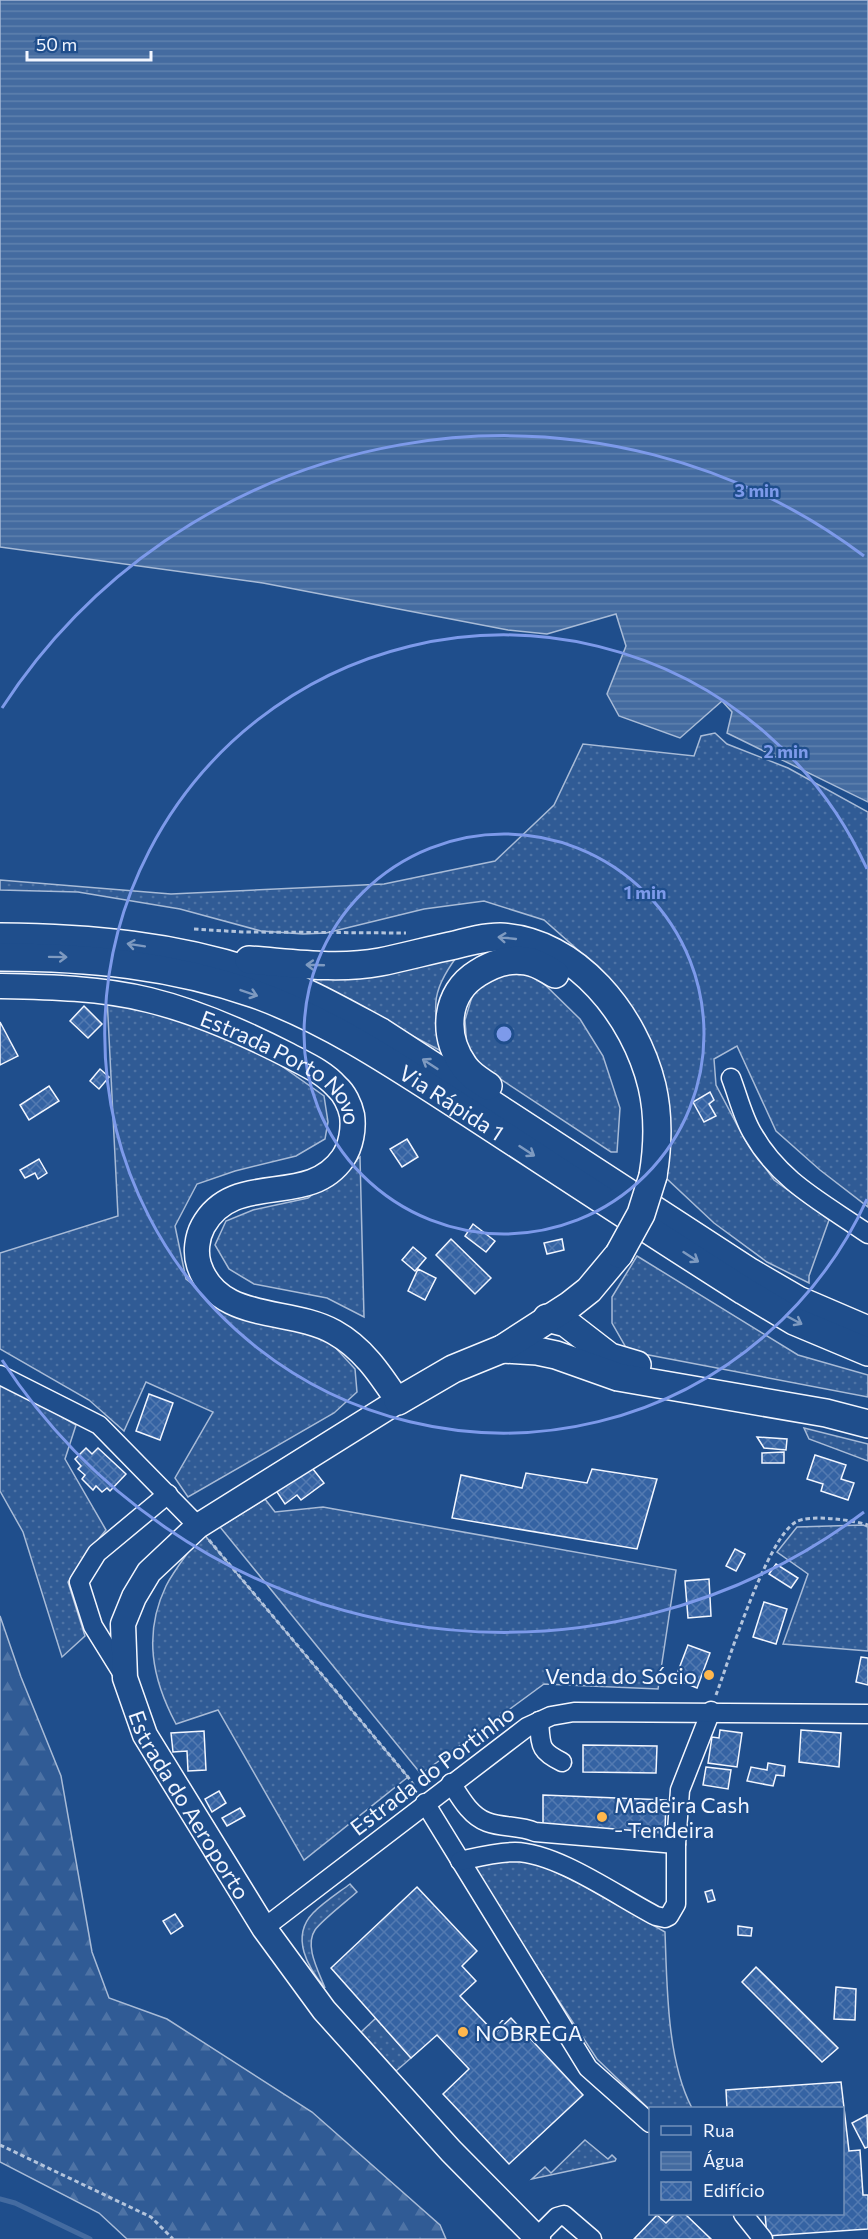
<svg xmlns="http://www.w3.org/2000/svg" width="868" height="2239" font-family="Commissioner,sans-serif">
<defs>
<pattern id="grass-dots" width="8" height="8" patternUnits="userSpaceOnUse" patternTransform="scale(1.5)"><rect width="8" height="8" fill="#305b95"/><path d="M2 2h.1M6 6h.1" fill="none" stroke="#4e73a5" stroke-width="1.8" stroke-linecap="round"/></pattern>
<pattern id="forest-firs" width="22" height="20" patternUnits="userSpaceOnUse" patternTransform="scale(1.5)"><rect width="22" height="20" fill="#305b95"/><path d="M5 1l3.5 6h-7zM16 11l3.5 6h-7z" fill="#4e73a5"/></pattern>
<pattern id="water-rules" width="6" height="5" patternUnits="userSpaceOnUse" patternTransform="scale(1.5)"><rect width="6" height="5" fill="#446ba0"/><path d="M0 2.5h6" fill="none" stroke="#5f81ae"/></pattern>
<pattern id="building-cross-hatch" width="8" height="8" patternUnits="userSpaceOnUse" patternTransform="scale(1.5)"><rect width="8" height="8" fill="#3563a3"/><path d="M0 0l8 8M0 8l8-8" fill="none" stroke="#537ab1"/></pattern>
</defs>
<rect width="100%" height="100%" fill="#1f4e8c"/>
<!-- grass -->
<g fill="url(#grass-dots)" stroke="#a8bbd7" stroke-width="1.5">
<path d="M715,733L727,744L788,768L868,812V1207L820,1170L776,1131L737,1046L714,1059L716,1085L744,1138L774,1180L829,1220L809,1276V1283L767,1262L714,1223L665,1177L633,1021L596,966L544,920L484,901L424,909L326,933L303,934L261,931L180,909L78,892L0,890V880L171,894L384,884L495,861L554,805L583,744L694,756L701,736Z"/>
<path d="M463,948C431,991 430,1003 445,1053L293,973Z"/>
<path d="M514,968L539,979L580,1019L603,1056L620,1108L617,1152H611L485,1069L467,1048L465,1020L474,990Z"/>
<path d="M107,997L150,1007L266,1055L324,1096L328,1122L325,1139L296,1156L235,1171L197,1184L175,1226L186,1279L234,1314L302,1327L334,1346L355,1369L357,1392L334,1413L188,1497L175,1478L213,1412L146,1382L124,1431L89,1400L0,1349V1253L118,1216Z"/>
<path d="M360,1157L364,1317L327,1298L254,1284L229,1269L215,1245L226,1221L253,1210L308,1198Z"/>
<path d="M637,1256L798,1355L868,1375V1397L628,1351L612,1323V1297Z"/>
<path d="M0,1381L76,1425L65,1459L106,1530L88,1552L68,1582L85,1636L62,1657L23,1532L0,1491Z"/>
<path d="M804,1428L868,1444V1461L809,1439Z"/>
<path d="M265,1499L275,1512L323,1507L676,1570L658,1689L544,1684L421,1774L220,1527Z"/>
<path d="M863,1525L868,1527V1651L783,1644L808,1574L777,1552L797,1527Z"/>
<path d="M202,1532L408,1777L304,1860L218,1710L176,1724C152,1679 143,1634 166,1586C175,1568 191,1550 202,1532Z"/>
<path d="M510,1859L543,1866L583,1885L665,1932C667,1986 667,2061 692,2108L650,2110L597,2059L471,1867Z"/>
<path d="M350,1884L357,1892C348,1900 321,1921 315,1930C304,1946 319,1972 325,1988C308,1968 290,1937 313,1913C324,1902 338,1893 350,1884Z"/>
<path d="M376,2018L411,2058L396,2071L361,2032Z"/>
<path d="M585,2140L608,2159L612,2155L616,2159L615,2161L532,2179L545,2167L551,2173Z"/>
</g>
<!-- forest -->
<path fill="url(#forest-firs)" stroke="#a8bbd7" stroke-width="1.5" d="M0,1616L21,1677L61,1776L92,1952L109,1998L167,2019L312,2112L440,2225L446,2239H127L99,2213L0,2162Z"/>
<!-- water -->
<path fill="url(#water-rules)" stroke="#a8bbd7" stroke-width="1.5" d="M0,0H868V802L727,733L732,712L722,701L680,738L619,716L607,694L626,646L616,614L547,634L508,630L263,583L0,547Z"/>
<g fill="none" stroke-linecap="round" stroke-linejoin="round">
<!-- stream -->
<path stroke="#446ba0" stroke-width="5" d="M0,2199L15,2203L90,2239"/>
</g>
<!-- building -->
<g fill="url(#building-cross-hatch)" stroke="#f2f6ff" stroke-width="1.5">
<path d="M84,1006L102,1024L88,1038L70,1021Z"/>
<path d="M0,1022L18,1056L0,1065Z"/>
<path d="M100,1069L109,1077L99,1089L90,1081Z"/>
<path d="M49,1086L59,1101L29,1120L20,1105Z"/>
<path d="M710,1092L714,1100L709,1104L716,1116L704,1122L693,1102Z"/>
<path d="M407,1139L418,1157L402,1167L390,1149Z"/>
<path d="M39,1159L47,1173L38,1179L35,1173L25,1178L20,1170Z"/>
<path d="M473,1224L495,1241L486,1252L465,1236Z"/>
<path d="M451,1239L491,1278L475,1294L436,1255Z"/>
<path d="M562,1239L564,1250L547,1254L544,1243Z"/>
<path d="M413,1247L426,1258L415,1271L402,1260Z"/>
<path d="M418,1269L436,1278L425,1300L408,1291Z"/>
<path d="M149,1394L173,1403L160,1440L136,1431Z"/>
<path d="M757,1437L787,1439L786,1450L764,1448Z"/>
<path d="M86,1448L92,1454L98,1448L126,1474L110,1491L107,1488L102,1492L96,1486L93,1490L82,1479L85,1475L78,1469L81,1466L75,1459Z"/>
<path d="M784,1452V1463H762V1453Z"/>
<path d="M815,1455L846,1465L841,1479L854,1483L848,1500L821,1491L823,1484L807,1479Z"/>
<path d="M309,1464L324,1483L301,1500L297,1495L285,1504L275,1489Z"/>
<path d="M592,1469L657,1479L637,1549L452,1518L461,1475L522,1488L526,1473L587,1483Z"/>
<path d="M735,1549L745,1554L736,1571L726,1566Z"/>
<path d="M776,1564L798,1578L791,1588L769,1574Z"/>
<path d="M709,1579L711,1616L688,1618L685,1581Z"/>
<path d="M764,1602L787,1609L776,1644L753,1637Z"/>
<path d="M688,1645L710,1653L697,1688L675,1679Z"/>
<path d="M861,1657L868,1658V1685L856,1682Z"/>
<path d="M720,1730L742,1733L737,1767L708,1763L712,1737L719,1738Z"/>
<path d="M801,1730L841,1733L839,1767L799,1762Z"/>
<path d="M204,1731L206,1770L188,1771L187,1751L173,1752L171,1733Z"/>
<path d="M583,1745L657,1746L656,1773L583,1772Z"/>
<path d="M768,1763L785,1766L784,1776L776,1775L773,1786L747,1781L751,1767L767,1770Z"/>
<path d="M706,1767L731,1770L728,1789L703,1785Z"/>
<path d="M219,1791L226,1803L212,1812L205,1799Z"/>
<path d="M543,1795L666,1800L665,1832L543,1827Z"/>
<path d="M240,1808L245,1816L227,1826L222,1818Z"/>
<path d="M417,1887L477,1951L462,1966L476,1981L460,1996L495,2033L511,2018L583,2095L509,2164L443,2094L469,2069L437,2035L411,2058L331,1968Z"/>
<path d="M712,1890L715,1900L708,1902L705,1892Z"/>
<path d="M175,1914L183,1926L171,1934L163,1921Z"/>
<path d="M738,1926L752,1928L751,1936L738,1935Z"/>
<path d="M756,1967L838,2048L822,2062L742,1982Z"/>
<path d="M836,1987L856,1989L855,2020L834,2019Z"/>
<path d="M841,2082L849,2151L860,2150L863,2195H868V2229L767,2236L765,2214H842V2108H727L726,2090Z"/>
<path d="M867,2115L868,2147L865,2148L852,2123Z"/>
<path d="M675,2214H685L711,2239H634L657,2215L666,2223Z"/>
</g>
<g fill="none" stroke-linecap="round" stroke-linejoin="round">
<!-- minor casing -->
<g stroke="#f2f6ff" stroke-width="21">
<g id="minor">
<path d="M731,1078C738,1096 743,1118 753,1134C780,1182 824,1203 868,1234"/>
<path d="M0,1375L99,1425L198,1526"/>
<path d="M124,1676L93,1626L79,1582L97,1553L168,1494"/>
<path d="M539,1721C541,1746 539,1751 562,1762"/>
<path d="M451,1783C460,1797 470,1816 487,1822C503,1828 519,1825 535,1832L676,1844"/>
<path d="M425,1803L588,2068L650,2123"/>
<path d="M460,1861C478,1857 496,1852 515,1852C558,1853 617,1896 656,1916L665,1918L669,1916L676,1904V1844L680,1790L711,1711"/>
<path d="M264,1928L527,1727L551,1716L574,1712L868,1714"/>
<path d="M743,2214L763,2239"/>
<path d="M536,2238L557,2217L564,2215L592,2239"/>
</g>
</g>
<!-- major casing -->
<g stroke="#f2f6ff" stroke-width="27">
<g id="major">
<path id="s1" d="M0,986C49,987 101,988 149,1000C198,1012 243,1032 288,1055C305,1064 324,1072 337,1087C344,1093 350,1105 352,1115C354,1129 351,1146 343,1158C308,1209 234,1169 203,1226C197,1237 195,1253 199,1265C218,1323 290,1307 334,1332C363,1348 380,1374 398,1401L198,1526L149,1572L134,1597L123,1624L125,1678L145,1735L264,1928L324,2010L451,2151L538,2239"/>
</g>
</g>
<!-- highway casing -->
<g stroke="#f2f6ff" stroke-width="30">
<g id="highway">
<path d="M0,937C89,938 176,945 262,975C304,989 342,1011 381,1032L750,1272L798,1300L868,1330"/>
<path id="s2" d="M0,957C89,957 171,965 255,994C335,1023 405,1072 477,1118C566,1176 654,1234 744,1291L794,1321L868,1352"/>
<path d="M249,960C292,963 337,970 380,962C405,957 430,950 455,945C470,941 485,937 500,937C577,941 635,1016 652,1086C659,1116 658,1146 653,1176"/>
<path d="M488,1086C479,1080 470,1075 464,1066C442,1035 445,993 478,973C492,964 510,958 526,961C537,962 546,969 555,974"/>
<path d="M547,1318L566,1323L610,1357L637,1365"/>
<path d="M502,1349L537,1351L556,1355L618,1377L826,1413L868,1424"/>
<path d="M398,1401L453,1369L502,1349L570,1305L589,1290L619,1254"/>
</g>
</g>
<!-- path -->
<g stroke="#b3c4dc" stroke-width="3" stroke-dasharray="4.5 3" stroke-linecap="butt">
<path d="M194,929L242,932L406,933"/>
<path d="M209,1540L408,1777L416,1789"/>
<path d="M716,1695C729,1660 767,1538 796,1522C809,1514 853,1520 868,1525"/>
<path d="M0,2145L151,2217L173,2239"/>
</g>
<!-- minor -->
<use href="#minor" stroke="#1f4e8c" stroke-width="18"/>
<!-- major -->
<use href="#major" stroke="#1f4e8c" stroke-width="24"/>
<!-- highway -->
<use href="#highway" stroke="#1f4e8c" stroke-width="27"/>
<!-- highway-bridge casing -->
<g stroke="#f2f6ff" stroke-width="30" stroke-linecap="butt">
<path id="highway-bridge" d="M619,1254L641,1214L653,1176"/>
</g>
<!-- highway-bridge -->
<use href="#highway-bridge" stroke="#1f4e8c" stroke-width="27"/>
</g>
<!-- one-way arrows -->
<defs><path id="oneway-shaft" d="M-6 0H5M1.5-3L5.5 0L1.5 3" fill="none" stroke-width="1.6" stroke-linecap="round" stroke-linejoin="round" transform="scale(1.5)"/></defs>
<g stroke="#7e9ac0">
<use href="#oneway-shaft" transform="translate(507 938) rotate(-174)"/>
<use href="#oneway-shaft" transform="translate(136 945) rotate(-171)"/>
<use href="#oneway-shaft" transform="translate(58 957) rotate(1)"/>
<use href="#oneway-shaft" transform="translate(315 965) rotate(-178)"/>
<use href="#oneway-shaft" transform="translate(249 993) rotate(19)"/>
<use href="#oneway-shaft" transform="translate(430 1064) rotate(-147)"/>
<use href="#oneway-shaft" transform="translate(527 1151) rotate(33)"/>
<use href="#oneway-shaft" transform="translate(691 1257) rotate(33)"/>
<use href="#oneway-shaft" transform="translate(794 1320) rotate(28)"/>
</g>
<!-- distance rings -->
<g fill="none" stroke="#7d9aea" stroke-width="3">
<circle cx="504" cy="1034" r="200"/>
<path d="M867 1199A399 399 0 1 1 867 869"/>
<path d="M864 1512A599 599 0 0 1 2 1360M2 708A599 599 0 0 1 864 556"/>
</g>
<!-- markers -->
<g fill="#ffb74d" stroke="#1f4e8c" stroke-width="2">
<circle cx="709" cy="1675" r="6"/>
<circle cx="602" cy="1817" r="6"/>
<circle cx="463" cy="2032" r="6"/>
</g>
<g text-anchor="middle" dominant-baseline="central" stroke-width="4.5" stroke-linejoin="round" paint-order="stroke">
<!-- street labels -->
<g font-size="22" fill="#f2f6ff" stroke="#1f4e8c">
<text stroke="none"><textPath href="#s1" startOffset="303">Estrada Porto Novo</textPath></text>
<text stroke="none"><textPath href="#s2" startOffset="484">Via Rápida 1</textPath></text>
<text transform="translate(432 1770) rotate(-37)">Estrada do Portinho</text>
<text stroke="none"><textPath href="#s1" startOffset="1449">Estrada do Aeroporto</textPath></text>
</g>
<!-- poi labels -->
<g font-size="22" fill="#f2f6ff" stroke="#1f4e8c" text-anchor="start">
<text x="697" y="1675" text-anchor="end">Venda do Sócio</text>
<text x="614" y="1804">Madeira Cash<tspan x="614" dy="25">- Tendeira</tspan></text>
<text x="475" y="2032">NÓBREGA</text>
</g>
</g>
<circle cx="504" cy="1034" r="9" fill="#7d9aea" stroke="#1f4e8c" stroke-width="3"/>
<g font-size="18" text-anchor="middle" font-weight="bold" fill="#7d9aea" stroke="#1f4e8c" stroke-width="4.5" stroke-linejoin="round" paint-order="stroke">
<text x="757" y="497">3 min</text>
<text x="786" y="758">2 min</text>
<text x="645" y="899">1 min</text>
</g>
<!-- legend -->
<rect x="649" y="2107" width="195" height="108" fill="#1f4e8c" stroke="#7391ba" stroke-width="1.5"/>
<rect x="661" y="2126" width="30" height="9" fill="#1f4e8c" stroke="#7391ba" stroke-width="1.5"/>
<text x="703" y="2137" font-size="18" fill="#f2f6ff">Rua</text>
<rect x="661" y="2152" width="30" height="18" fill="url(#water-rules)" stroke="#7391ba" stroke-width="1.5"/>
<text x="703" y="2167" font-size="18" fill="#f2f6ff">Água</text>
<rect x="661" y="2182" width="30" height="18" fill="url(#building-cross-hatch)" stroke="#7391ba" stroke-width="1.5"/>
<text x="703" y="2197" font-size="18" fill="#f2f6ff">Edifício</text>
<!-- scale -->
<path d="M27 51v9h124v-9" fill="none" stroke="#f2f6ff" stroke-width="3"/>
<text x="36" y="51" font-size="18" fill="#f2f6ff" stroke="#1f4e8c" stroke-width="4.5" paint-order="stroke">50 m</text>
</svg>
